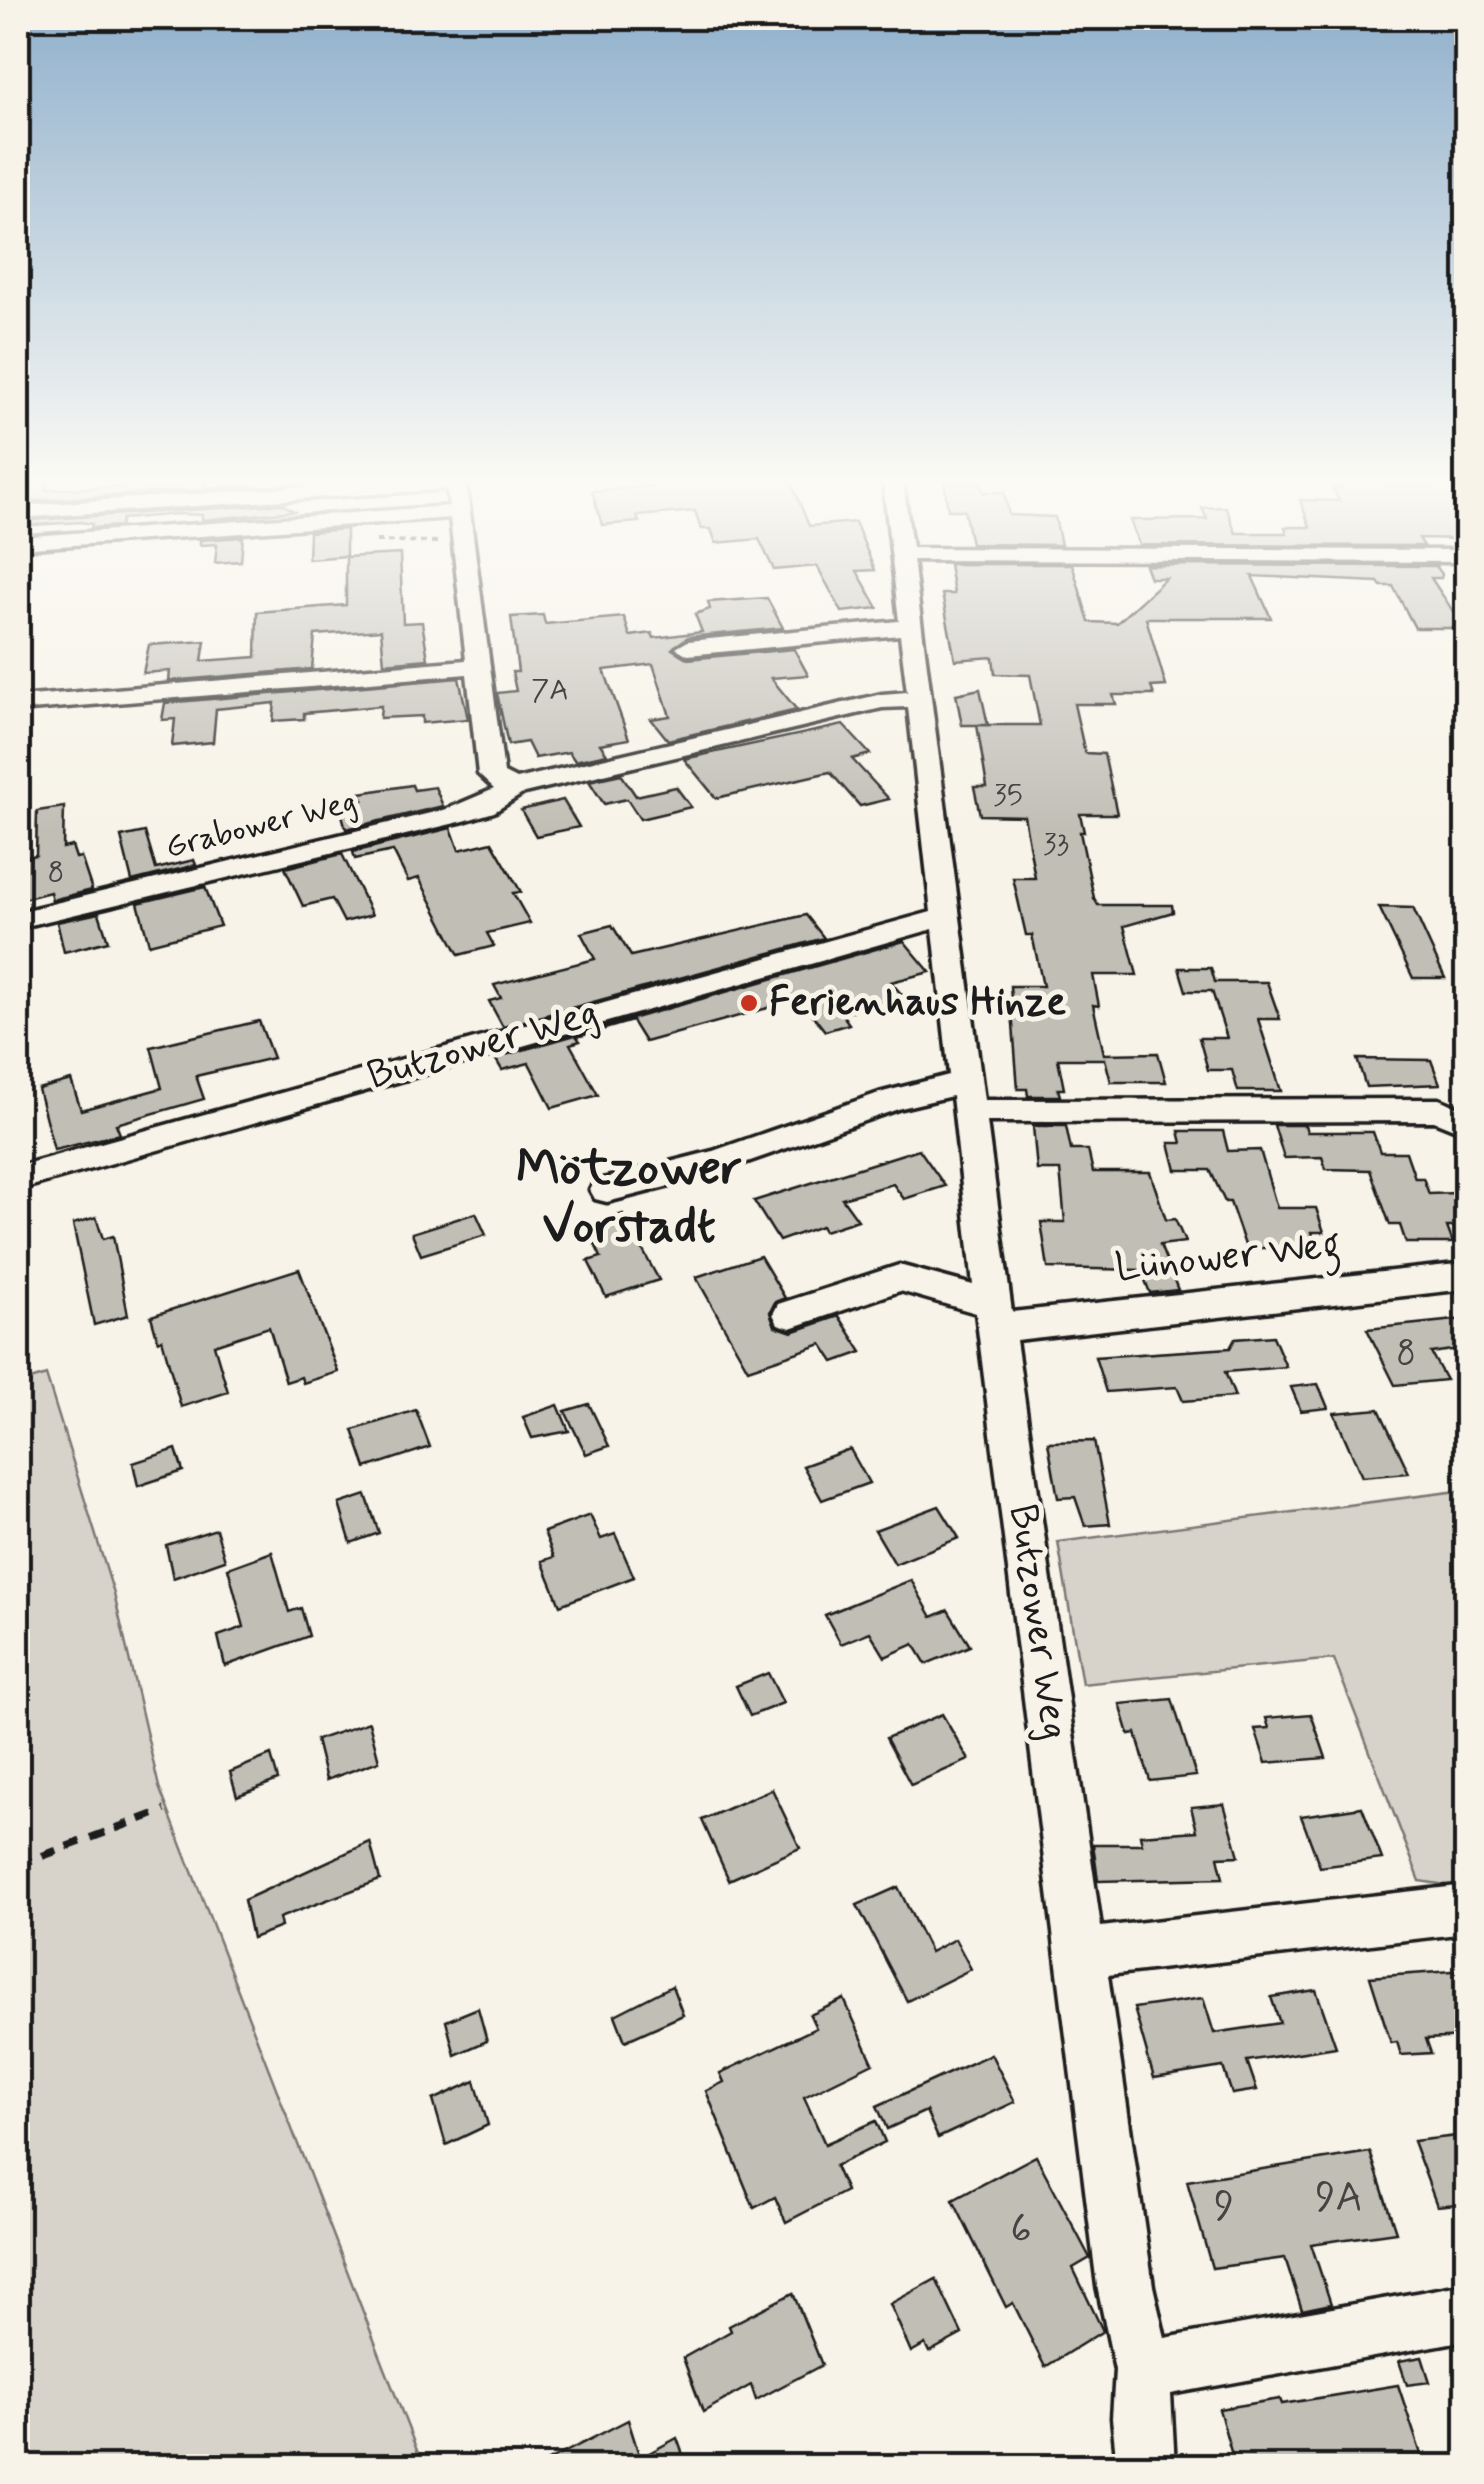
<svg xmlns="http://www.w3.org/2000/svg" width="1484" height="2484" font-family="Mynerve,sans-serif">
<rect width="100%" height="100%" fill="#f7f3e8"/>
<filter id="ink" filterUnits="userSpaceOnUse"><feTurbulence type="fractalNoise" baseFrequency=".01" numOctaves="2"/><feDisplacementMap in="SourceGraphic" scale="20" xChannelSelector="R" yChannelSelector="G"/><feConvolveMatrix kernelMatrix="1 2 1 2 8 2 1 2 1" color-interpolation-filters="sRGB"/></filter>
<g filter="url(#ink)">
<!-- green -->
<g fill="#d7d3cb" stroke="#7a7874" stroke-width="2.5">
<path d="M46,1375L114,1594L159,1787L423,2466H18V1384Z"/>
<path d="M1466,1490V1888L1420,1881L1334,1659L1082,1684L1058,1542Z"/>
</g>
<!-- building -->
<g fill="#c0beb5" stroke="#1c1c1c" stroke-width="2.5">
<path d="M49,482L46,490L199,482H206L205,487L252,486L18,502V485Z"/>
<path d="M650,482H791L809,526L855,522L875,570L857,571L878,608L842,612L817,566L774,570L759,539L716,543L711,529H701L695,511L637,516L639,522L602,525L592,491L652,486Z"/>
<path d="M944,482H981L983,492H1004L1009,515L1055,517L1061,545L971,544L964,510H948Z"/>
<path d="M1338,482L1466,487V539L1419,538L1424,546L1139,545L1130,520L1207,519L1202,508L1226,507L1236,533H1287L1285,527H1310L1300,500L1339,501L1333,488H1341Z"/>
<path d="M282,504L294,511L202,520V515L179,514L122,519L120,526L91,528L92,524L81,522L18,526V521Z"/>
<path d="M346,529V556L308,559L309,532Z"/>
<path d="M243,537L241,561L215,563L217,544L200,545V540Z"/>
<path d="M400,554L403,623L422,622L428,659L384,663L381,630L315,635L312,669L169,681L170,671L143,673L149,645L205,641L202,661L256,657L257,612L346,605V557Z"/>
<path d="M949,564H1072L1089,622L1117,623L1166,578H1150L1145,565L1436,566L1442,574L1441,578H1431L1464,628H1415L1393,586H1381L1378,582L1252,576L1271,618H1146L1166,686L1151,687L1154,695H1113L1116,704H1074L1085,753L1104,754L1117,814H1080L1084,832H1080L1094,898L1098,905H1172L1173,912L1124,926L1137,975H1093L1099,1006L1093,1005L1104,1054L1158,1053L1166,1082H1111L1105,1059H1058L1064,1089H1058L1060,1096H1028L1027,1089H1018L1010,986H1043L1032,935H1026L1013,878H1035L1024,816L980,815L974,787H987L977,725H1040L1030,675L995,674L993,657L955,660L942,594H954Z"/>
<path d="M767,598L783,628L688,637L672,649L688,659L794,649L808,675L771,678L797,710L668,740L651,719L670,716L653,664L604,670L629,739L600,744L607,754L575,761L569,752L535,758L527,742L508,745L497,693L516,691L512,672H518L511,617L543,615L545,624L624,617L630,636L652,633L654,638L702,632L695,614L710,609L708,602Z"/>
<path d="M459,678L468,719L422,723V716L380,718L381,706L304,713V719L273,721L275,703L216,709L213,742L172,746L175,719L162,720L165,703Z"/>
<path d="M980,689L988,725H962L956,694Z"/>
<path d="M843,725L870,754L852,759L889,799L860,806L830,772L716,798L684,759Z"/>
<path d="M621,774L636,796L676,787L691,807L640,819L627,799L604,804L589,781Z"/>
<path d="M412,785L414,790L435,787L443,806L346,829L339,804L363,800L360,793Z"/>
<path d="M563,800L579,827L536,836L521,810Z"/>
<path d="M64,807L63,848L72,846L76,858L81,857L92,890L52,900L50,892L23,899L18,859L36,855L37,811Z"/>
<path d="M451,828L459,850L492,842L521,892L513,893L530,923L487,933L494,946L459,955L419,878L408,881L393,851L355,859L353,852Z"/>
<path d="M145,832L156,869L194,860L196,865L132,881L121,837Z"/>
<path d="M342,854L372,915L344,922L332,899L303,906L285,868Z"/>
<path d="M205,887L220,926L149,944L138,903Z"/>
<path d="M1379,907L1413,908L1445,978H1413Z"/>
<path d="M99,913L108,941L64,952L57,922Z"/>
<path d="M806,915L824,938L503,1027L489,1001L501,998L494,985L595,959L581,933L612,925L631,956Z"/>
<path d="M904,941L930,972L891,982L903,996L842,1014L849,1024L825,1031L800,999L645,1042L632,1021L577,1037L580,1041L570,1044L598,1095L552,1108L529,1063L502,1070L495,1058Z"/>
<path d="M1179,968H1211L1215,982H1267L1280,1019H1258L1281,1091H1238L1232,1070H1208L1199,1038H1227L1212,991H1186Z"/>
<path d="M259,1021L273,1058L196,1076L204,1099L116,1124L120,1134L54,1150L38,1089L71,1080L81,1110L162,1088L151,1047Z"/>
<path d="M1357,1059L1431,1060L1440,1084L1366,1087Z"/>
<path d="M1274,1125H1305L1307,1132H1373L1380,1152H1406L1415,1178H1423L1429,1194L1455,1193L1466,1227H1447L1453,1243H1406L1400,1225H1390L1370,1170L1326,1169L1322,1157L1284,1158Z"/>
<path d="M1033,1126H1066L1071,1150H1088L1093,1172H1150L1166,1220L1175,1219L1185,1242L1160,1245L1178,1290L1150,1293L1141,1270L1048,1268L1041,1222H1065L1060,1170H1037Z"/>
<path d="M1179,1131H1223L1228,1151L1260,1150L1277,1208H1316L1324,1232H1312L1317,1248H1246L1230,1202H1225L1210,1170H1176L1169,1143H1182Z"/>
<path d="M919,1149L945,1186L904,1199L893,1184L842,1198L858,1220L824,1231L821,1226L779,1241L754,1201Z"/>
<path d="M476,1213L486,1235L421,1255L412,1233Z"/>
<path d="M623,1214L659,1280L606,1297L588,1261L601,1257L586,1226Z"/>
<path d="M96,1217L103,1239L113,1236L128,1315L94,1325L73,1224Z"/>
<path d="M760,1256L785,1298L775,1302L770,1312L775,1326L792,1332L839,1316L862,1352L834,1362L822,1344L748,1369L696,1277Z"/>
<path d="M299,1269L338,1372L303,1383L301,1377L286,1382L269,1327L214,1345L228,1392L181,1407L162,1339L158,1341L151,1316Z"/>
<path d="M1466,1319V1348L1431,1353L1446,1380L1395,1385L1367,1329Z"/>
<path d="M1273,1336L1286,1367L1225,1372L1235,1397L1183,1401L1177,1387L1106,1392L1095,1357L1230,1348L1235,1339Z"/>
<path d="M1318,1384L1328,1408L1301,1411L1291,1387Z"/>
<path d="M589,1404L609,1446L586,1454L565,1411Z"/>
<path d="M558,1405L569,1431L532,1438L523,1417Z"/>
<path d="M1379,1409L1409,1473L1362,1477L1334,1413Z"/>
<path d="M416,1410L430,1447L366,1468L353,1430Z"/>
<path d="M1094,1441L1110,1524L1085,1526L1075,1497L1058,1498L1048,1442Z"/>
<path d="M176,1449L183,1471L138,1486L133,1463Z"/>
<path d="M850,1449L869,1483L822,1500L803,1466Z"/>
<path d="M366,1495L379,1533L351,1543L339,1504Z"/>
<path d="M939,1506L959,1538L895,1564L875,1530Z"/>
<path d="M590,1515L601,1539L615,1534L634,1577L560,1605L542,1561L554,1557L544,1532Z"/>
<path d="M216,1529L225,1560L173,1578L166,1545Z"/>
<path d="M272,1552L289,1612L301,1608L309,1636L225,1666L218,1636L244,1627L228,1568Z"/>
<path d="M911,1580L932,1617L948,1610L970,1646L926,1664L914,1644L885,1657L870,1632L841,1644L825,1615Z"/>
<path d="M768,1673L783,1703L750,1716L736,1686Z"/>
<path d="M1172,1699L1196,1776L1150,1781L1136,1733L1129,1734L1120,1704Z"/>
<path d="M942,1714L969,1760L911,1785L886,1738Z"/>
<path d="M1311,1714L1326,1758L1266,1763L1255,1729L1269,1728L1266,1718Z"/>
<path d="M369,1722L379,1761L326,1780L316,1740Z"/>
<path d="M271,1755L278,1780L237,1796L230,1772Z"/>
<path d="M772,1789L800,1848L729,1880L702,1820Z"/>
<path d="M1224,1804L1239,1856L1218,1857L1223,1878L1098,1881L1093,1844H1142L1140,1835L1197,1831L1191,1807Z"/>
<path d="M1362,1807L1382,1859L1320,1867L1301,1816Z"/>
<path d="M370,1842L380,1880L279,1918L281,1927L252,1938L244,1900Z"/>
<path d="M898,1887L930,1952L955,1939L971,1969L907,2001L857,1905Z"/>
<path d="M1466,1970V2037L1426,2039L1431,2053L1401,2055L1397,2042L1391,2043L1370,1977Z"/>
<path d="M672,1986L683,2015L625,2041L615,2015Z"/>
<path d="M1316,1990L1336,2047L1247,2061L1257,2090L1232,2094L1223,2067L1154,2078L1134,2008L1203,1998L1214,2033L1280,2023L1271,1997Z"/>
<path d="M844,1999L873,2063L804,2097L825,2144L876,2121L885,2142L835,2166L846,2191L786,2222L775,2197L754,2208L706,2091L724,2082L720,2073L816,2028L810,2015Z"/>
<path d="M478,2008L487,2041L455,2055L446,2021Z"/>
<path d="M991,2054L1015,2102L938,2138L926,2111L887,2129L877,2106Z"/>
<path d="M475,2081L488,2125L446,2145L433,2100Z"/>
<path d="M1466,2135V2203L1437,2206L1413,2141Z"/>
<path d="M1370,2152L1396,2232L1311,2244L1331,2304L1302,2310L1285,2258L1212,2268L1187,2181Z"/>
<path d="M1036,2156L1090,2258L1073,2268L1103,2331L1045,2367L1013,2303L1006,2307L953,2200Z"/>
<path d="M936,2279L962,2334L929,2352L925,2344L911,2352L890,2304Z"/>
<path d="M793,2293L822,2365L756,2400L751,2385L703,2412L683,2358L731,2331L729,2326Z"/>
<path d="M1422,2357L1430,2382L1407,2385L1399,2361Z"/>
<path d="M1398,2385L1424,2463L1235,2466L1219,2409L1280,2399L1282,2404Z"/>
<path d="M628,2420L640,2458L677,2438L687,2466H538Z"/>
</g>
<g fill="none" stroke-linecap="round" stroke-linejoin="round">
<!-- minor casing -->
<g stroke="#1c1c1c" stroke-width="7">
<path id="minor" d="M369,482H466L504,773L516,779L882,694L907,692L900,635L688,655L676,648L688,641L899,621L883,482H903L912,548L1466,550V562L913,560L984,1100L1439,1099L1466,1110V1134L1434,1121L987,1122L1012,1312L1466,1263V1289L1016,1340L1101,1927L1466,1885V1933L1108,1975L1153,2286L1165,2338L1466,2284V2340L1171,2394L1175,2466H1117L1112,2418L1115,2370L1097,2286L976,1313L900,1291L791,1328L778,1324L773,1314L778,1304L899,1265L973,1285L952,1096L901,1108L705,1177L607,1202L595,1199L590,1190L595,1181L713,1151L879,1093L949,1075L933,929L18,1190V1166L931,912L908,707L882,708L524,793L494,812L464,821L18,928V912L447,809L494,789L478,774L467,674L18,711V697L466,660L450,518L18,549V537L449,506L447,489L18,518V506Z"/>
</g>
<!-- path-far1 -->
<path stroke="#1c1c1c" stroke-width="4" stroke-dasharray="6 5" stroke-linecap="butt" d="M376,541L440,542"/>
<!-- path -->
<path stroke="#1c1c1c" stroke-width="8" stroke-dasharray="15 11" stroke-linecap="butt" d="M18,1865L165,1810"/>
<!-- minor -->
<use href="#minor" fill="#f7f3e8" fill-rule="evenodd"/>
</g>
</g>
<!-- sky -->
<linearGradient id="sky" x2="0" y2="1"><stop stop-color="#90b0cc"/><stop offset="0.58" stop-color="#fbfaf5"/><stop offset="1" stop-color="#fbfaf5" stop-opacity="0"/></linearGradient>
<rect width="1484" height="830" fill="url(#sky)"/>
<!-- markers -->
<circle fill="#c8321e" stroke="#f7f3e8" stroke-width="4" cx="749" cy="1003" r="10"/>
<g text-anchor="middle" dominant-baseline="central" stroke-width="10" stroke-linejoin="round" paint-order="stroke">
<!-- far-number labels -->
<g font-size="30" fill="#454442">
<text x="550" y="690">7A</text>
<text x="1008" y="795">35</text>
<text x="1056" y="844">33</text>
<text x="56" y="872">8</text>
</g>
<!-- far-street labels -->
<g font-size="32" fill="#1c1c1c" stroke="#f7f3e8">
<text transform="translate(261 825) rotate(-14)">Grabower Weg</text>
</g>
<!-- number labels -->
<g font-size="35" fill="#454442">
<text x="1406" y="1354">8</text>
</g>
<!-- poi labels -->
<g font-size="40" font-weight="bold" fill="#1c1c1c" stroke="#f7f3e8" text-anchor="start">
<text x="769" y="1003">Ferienhaus Hinze</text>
</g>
<!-- street labels -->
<g font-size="40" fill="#1c1c1c" stroke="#f7f3e8">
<text transform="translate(483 1045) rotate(-16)">Butzower Weg</text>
<text transform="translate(1228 1257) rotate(-6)">Lünower Weg</text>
<text transform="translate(1038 1622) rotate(82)">Butzower Weg</text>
</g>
<!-- near-number labels -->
<g font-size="42" fill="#454442">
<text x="1339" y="2198">9A</text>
<text x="1224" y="2207">9</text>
<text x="1021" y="2230">6</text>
</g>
<!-- district labels -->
<g font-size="50" font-weight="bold" fill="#1c1c1c" stroke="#f7f3e8">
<text x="629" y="1169">Mötzower<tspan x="629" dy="58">Vorstadt</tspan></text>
</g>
</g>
<!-- margin -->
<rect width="1484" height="2484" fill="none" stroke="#f7f3e8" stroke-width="60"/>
<rect x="30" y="30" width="1424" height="2424" fill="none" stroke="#1c1c1c" stroke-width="4" filter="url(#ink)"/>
</svg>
